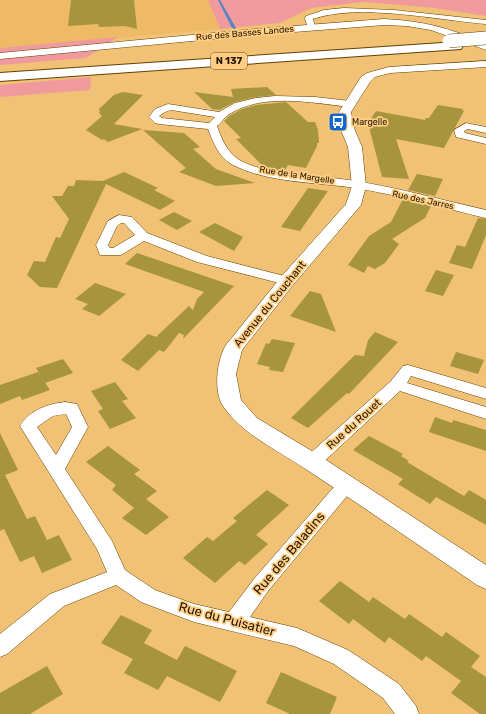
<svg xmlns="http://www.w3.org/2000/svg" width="486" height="714" font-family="Rubik,sans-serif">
<rect width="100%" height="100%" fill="#f1c176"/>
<!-- built -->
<path fill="#eeba66" d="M0,0H208L220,29L0,48Z"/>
<!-- green -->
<g fill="#f09a9d">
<path d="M208,0H486V16L435,8L363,2L311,8L280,23L220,29Z"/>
<path d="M118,37L86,58L0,65V48Z"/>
<path d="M91,77L90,90L0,97V85Z"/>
</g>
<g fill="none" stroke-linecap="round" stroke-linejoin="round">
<!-- stream -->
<path fill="#5584c7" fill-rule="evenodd" d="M218,0H220L236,28L235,29L232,28Z"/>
</g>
<!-- building -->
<g fill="#a6943f">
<path d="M71,0H134L137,29L125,26L99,27L98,24L68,26Z"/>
<path d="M267,87L276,95L256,97L235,102L219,110L212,109L194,92L233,97L231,89Z"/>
<path d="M123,92L143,95L114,124L142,129L108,142L104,139L102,140L86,130L102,116L99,113L100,111L99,109L114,95Z"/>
<path d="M286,102L308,122H315L318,130L319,143H317V146L306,168L288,165L284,172L264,167L236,139L241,138L224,121L229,116L242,109L256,105Z"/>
<path d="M438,105L463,109L462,110L464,111L444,148L396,139L409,179L382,177L368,123L376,111L425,120L426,118H429Z"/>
<path d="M143,130L184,133L200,147L193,149L216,169L255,183L216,186L179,172L186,168Z"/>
<path d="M124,172L158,188L154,190L175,201L160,210L106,184L57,288L40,287L27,275L34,261L45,262L56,237L60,238L69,219L52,196H62L68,186H74L76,180L103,181Z"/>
<path d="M417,174L443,179L435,196L408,190Z"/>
<path d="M308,188L328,191L300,231L281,227Z"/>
<path d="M403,199L431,206L425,218L392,239L399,244L385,263L375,269L368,266L364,273L348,265L369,236L391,222Z"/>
<path d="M174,212L192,221L177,230L159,220Z"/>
<path d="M478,218L486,219V235L472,269L449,263L457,245L465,247Z"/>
<path d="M215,223L243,237L234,251L199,232Z"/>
<path d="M137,253L234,286L183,339L184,335L179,333L164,352L159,350L138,371L121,360L148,334L156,337L189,306L193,310L197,299L204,292L125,264Z"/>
<path d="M436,270L454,275L443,296L425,291Z"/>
<path d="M95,283L126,294L99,316L82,309L88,304L75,299Z"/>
<path d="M310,291L321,294L336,332L290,316Z"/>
<path d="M375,332L398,342L349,394L347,393L308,428L291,418L355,355L364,356L368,340Z"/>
<path d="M272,339L295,343L283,372L269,370L270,367L257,364L266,343L269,344Z"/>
<path d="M456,352L484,360L478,374L450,366Z"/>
<path d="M63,359L73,373L45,383L36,368Z"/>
<path d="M38,372L50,390L22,400L20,396L0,404V385Z"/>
<path d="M115,382L128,399L122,401L136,418L110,429L98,411L103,409L91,391Z"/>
<path d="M435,417L452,423L453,420L486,430V451L429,432Z"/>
<path d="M0,433L18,470L5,475L27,519L35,516L47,540L59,535L72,560L42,573L34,556L20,562L4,529L0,531Z"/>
<path d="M369,436L403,454L401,456L409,461L407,462L464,496L469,490L486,500V525L436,497L430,504L398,484L403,479L353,450Z"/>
<path d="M108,446L140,470L134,474L157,491L146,499L169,517L146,535L122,518L134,508L112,490L116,485L86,462Z"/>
<path d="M267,490L289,505L256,535L268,544L245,565L239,561L215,583L183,558L207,537L213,541L237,521L233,518Z"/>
<path d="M340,581L369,602L373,597L405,619L409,614L442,637L446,632L480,656L471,667L486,677V714H480L451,693L461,681L426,656L422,661L389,637L385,643L353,619L349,624L319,601Z"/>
<path d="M121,615L152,630L144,643L177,660L185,646L237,671L220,702L167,676L158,690L124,673L133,659L101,643Z"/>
<path d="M47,666L63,694L30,714H0V693Z"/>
<path d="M281,672L337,697L330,714H290L266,703Z"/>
</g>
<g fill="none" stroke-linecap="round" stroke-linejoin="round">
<!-- minor casing -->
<g stroke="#634200" stroke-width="1">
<g id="minor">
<path d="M344,8L394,10L486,20V24C437,20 359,3 313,19L315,27L314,29H308L305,18L306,16L324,10Z"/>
<path d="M275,96L315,97L350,101L355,104L350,107C312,103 262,92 228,115C224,118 221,123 217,126C222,140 228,154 241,161C273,177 319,175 355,181C399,188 442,200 486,210V218C443,208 399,195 355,188C317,182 268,183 233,165C219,158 213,142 208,129L159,124L155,123L149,117L155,109L168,104L219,112L235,103L256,98ZM171,110L215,117L209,123L162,118L159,116L165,112Z"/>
<path d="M466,123L486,127V133L468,129L464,131L465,133L486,138V144L456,137L454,130Z"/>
<path d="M119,215L132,217L147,233L207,256L292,278L294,281L292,284L287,285L197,262L144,241L121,255H100L96,245L108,221ZM121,223H124L135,235L113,248H110L108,245L117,226Z"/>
<path d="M408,365L486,388V399L411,376L407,383L486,407V419L400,391L318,467L312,468L306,467L303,462L306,457L391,381L403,366Z"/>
<path d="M65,402L77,404L88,427L65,469L112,541L125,570L155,590L194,604L229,612L254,579L340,480L346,478L352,480L355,485L352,490L268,591L250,617L297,628L348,650L399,684L416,706L419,714H395L383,698L334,664L294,646L194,622L141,602L116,585L64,606L7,654L0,657V634L50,594L107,572L97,549L20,426C29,410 48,404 65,402ZM66,414L72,427L56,455L37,427L53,416Z"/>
</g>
</g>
<!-- tertiary casing -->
<g stroke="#634200" stroke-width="1">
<g id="tertiary">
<path d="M384,19C425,21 448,28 486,43V50L431,30L407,26L384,25L256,35L0,59V53L256,29Z"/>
<path d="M486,61V67L390,73L375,77L370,82L351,112L354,128L362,147L366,186L361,205L293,285L242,350L236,374L241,400L257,418L320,456L486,565V589L477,585C420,546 362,506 304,468C276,449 242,434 223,406C213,391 217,359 226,345L281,277L346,204L352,186L348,147L340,128L339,112L361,77L367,73L389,67Z"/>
</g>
</g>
<!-- trunk casing -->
<g stroke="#634200" stroke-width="2">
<path id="trunk" d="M457,42L461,43L463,46L461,49L0,81V73Z"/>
</g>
<!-- minor -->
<use href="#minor" fill="#fff" fill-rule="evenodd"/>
<!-- tertiary -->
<use href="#tertiary" fill="#fff" fill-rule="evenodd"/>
<!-- trunk -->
<use href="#trunk" fill="#fff" fill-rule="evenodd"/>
<!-- trunk-bridge casing -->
<g stroke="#634200" stroke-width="14" stroke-linecap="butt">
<path id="trunk-bridge" d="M449,41L486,38"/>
</g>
<!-- trunk-bridge -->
<use href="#trunk-bridge" stroke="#fff" stroke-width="13"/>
</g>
<!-- icons -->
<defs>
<g id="bus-square" transform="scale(1)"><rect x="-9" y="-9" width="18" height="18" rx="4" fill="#1366d0" stroke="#ffce83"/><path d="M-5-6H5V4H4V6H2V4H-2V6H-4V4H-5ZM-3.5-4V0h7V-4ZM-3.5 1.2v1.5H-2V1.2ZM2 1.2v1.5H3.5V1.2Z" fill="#fff"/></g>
</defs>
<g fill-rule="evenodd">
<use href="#bus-square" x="338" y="122"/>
</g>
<g text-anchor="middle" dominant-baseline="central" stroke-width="3.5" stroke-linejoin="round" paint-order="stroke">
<!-- far-street labels -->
<g font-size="9" fill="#241601" stroke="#ffce83">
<text transform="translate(245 33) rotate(-5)">Rue des Basses Landes</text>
<text transform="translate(297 175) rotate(9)">Rue de la Margelle</text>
<text transform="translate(423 200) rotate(12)">Rue des Jarres</text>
</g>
<!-- far-poi labels -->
<g font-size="9" fill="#241601" stroke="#ffce83" text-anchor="start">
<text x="352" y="122">Margelle</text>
</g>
<!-- shield labels -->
<rect fill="#ffce83" stroke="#664d28" stroke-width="1" x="211" y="53" width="36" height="16" rx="3"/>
<g font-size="10" font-weight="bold" fill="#241601">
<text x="229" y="61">N 137</text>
</g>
<!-- street labels -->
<g font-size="11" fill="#241601" stroke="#ffce83">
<text transform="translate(270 304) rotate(-51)">Avenue du Couchant</text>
<text transform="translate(354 424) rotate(-42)">Rue du Rouet</text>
</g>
<!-- near-street labels -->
<g font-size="13" fill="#241601" stroke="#ffce83">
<text transform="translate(289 553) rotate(-50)">Rue des Baladins</text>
<text transform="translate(227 619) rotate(15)">Rue du Puisatier</text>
</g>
</g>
</svg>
